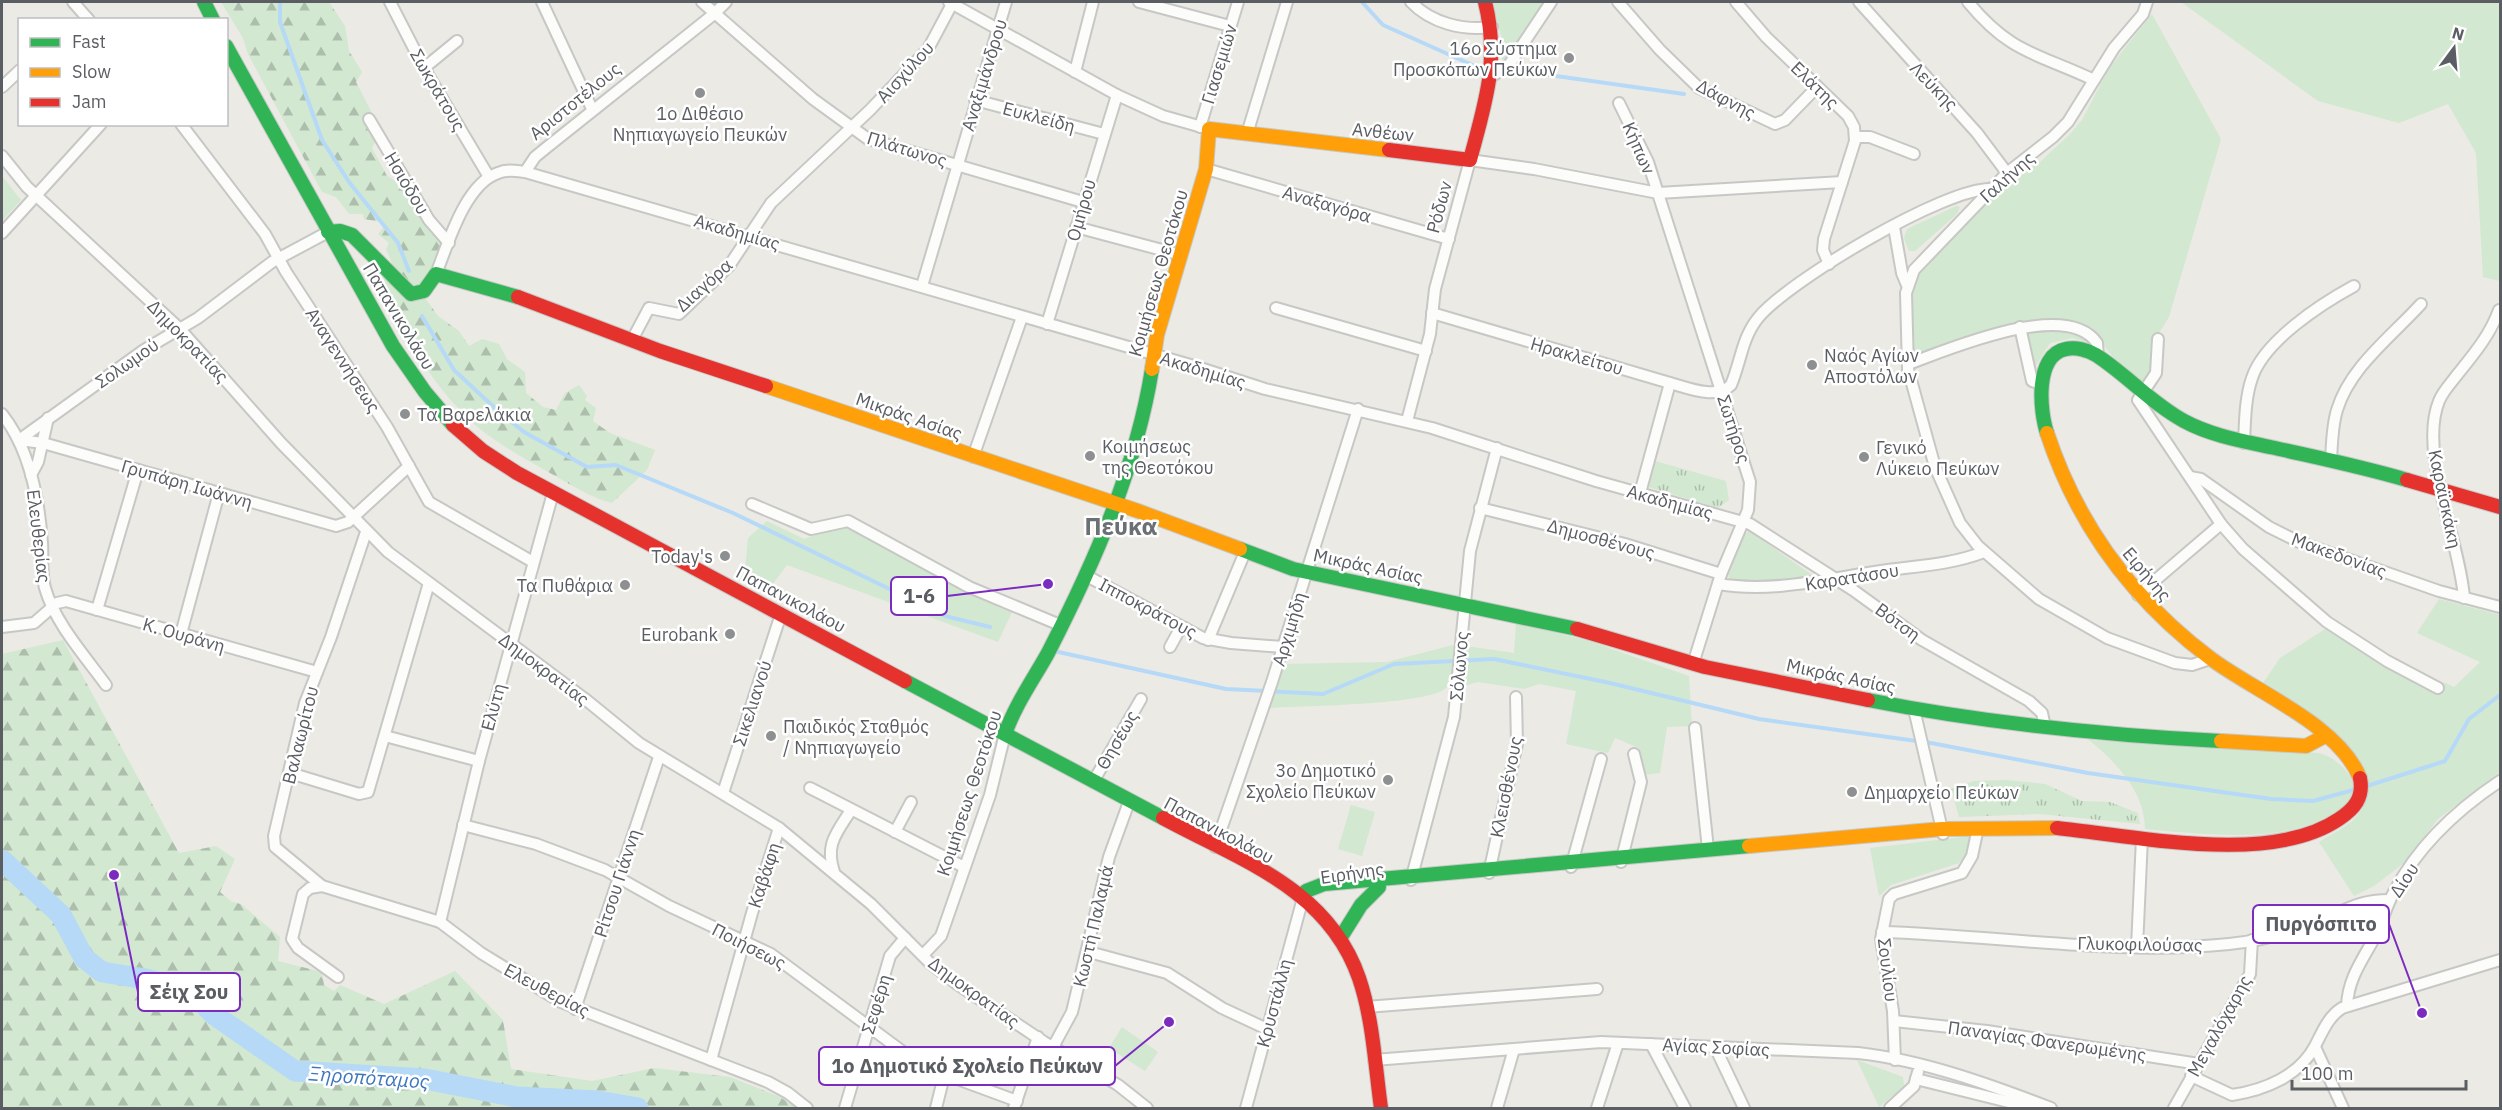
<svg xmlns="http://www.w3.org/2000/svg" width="2502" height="1110" font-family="'IBM Plex Sans',sans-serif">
<defs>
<pattern id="forest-firs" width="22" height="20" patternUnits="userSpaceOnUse" patternTransform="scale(1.5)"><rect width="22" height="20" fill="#d2e8d0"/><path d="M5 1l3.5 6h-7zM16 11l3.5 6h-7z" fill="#adbfac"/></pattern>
<pattern id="park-tufts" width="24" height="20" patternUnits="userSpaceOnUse" patternTransform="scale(1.5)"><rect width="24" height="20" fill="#d2e8d0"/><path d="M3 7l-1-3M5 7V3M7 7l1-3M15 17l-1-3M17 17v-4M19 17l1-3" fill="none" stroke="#adbfac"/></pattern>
</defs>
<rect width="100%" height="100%" fill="#ebeae5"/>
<!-- grass -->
<g fill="#d2e8d0">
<path d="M1492,2H1546L1506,61L1502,60L1503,43Z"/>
<path d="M2181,2H2500V281L2483,277L2476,153L2448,104L2399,123L2318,101Z"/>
<path d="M2152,14L2221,139L2169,317L2156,338L2151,379L2142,386L2116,361L2096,335L2072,324L2018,322L1918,355L1914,354L1910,305L1915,284L1923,268L1996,193L2041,161L2070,134L2082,120L2109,68Z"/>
<path d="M2,176L21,200L2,221Z"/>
<path d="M1956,206L1960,207L1957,214L1915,251H1909L1904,238L1907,229Z"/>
<path d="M2031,331C2052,330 2074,329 2091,343L2072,338L2050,343L2033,370L2027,339Z"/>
<path d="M767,521L804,539L847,523L1013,610L998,642L787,565L767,592L744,581L748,538Z"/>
<path d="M1749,531L1815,577L1732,584L1728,575L1744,535Z"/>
<path d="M2439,599L2500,615V772L2438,819L2404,863L2374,886L2354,896L2319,842C2348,824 2368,819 2368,780L2261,686L2280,658L2325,629L2401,676L2438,693L2443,682L2454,687L2480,662L2417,633Z"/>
<path d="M1516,623L1589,641L1689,676L1692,726L1667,727L1660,773L1644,775L1639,748L1615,738L1608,753L1566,744L1576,691L1539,684L1524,689L1478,682L1464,686L1466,646L1514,653Z"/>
<path d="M1457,644C1456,657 1456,678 1446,688C1429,705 1299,706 1268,708L1282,664L1387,662Z"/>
<path d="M2089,740L2319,753C2332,756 2344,766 2351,778C2357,791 2349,802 2339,810C2289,846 2203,834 2145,829C2145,792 2116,762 2089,740Z"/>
<path d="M1351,805L1375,812L1362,856L1338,849Z"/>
<path d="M1971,836L1965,855L1959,863L1891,885L1879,896L1870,848Z"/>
<path d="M1122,1027L1158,1052L1145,1071L1109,1048Z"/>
<path d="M1857,1060L1903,1077L1904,1086L1879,1107Z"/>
</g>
<!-- forest -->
<g fill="url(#forest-firs)">
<path d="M221,2H329L345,26L349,51L362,72L356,82L372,113L366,120L377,138L372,148L387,176L397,182L407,194L422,220L443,246L436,267L418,288L438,316L459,331L469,346L482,339L499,344L507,359L525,372L526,393L543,407L556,410L565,393L579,385L587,396L585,400L596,408L593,421L610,433L655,450L647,470L612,503C591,498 570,484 550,473C526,460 502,446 480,429C434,391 405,335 377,283L396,272L386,249L389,243L378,234L384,227L381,222L364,219L363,214H349L336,197L322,192L248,54L243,38Z"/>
<path d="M63,640L179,853L216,846L235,859L220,892L232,902L241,904L280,937L278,961L322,972L324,985L334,991L340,985L384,1004L455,971L503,1020L511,1069L592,1081L654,1068L730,1077L780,1097L797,1108H2V654Z"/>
</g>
<!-- park -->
<g fill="url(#park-tufts)">
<path d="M1655,461L1726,481L1729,500L1718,508L1648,487Z"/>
<path d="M2006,780L2045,784L2082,801L2110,802L2138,813L2140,824L2040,814L1959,817L1951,789L1974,781Z"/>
</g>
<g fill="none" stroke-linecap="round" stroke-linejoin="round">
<!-- stream -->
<g stroke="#b6d9f7" stroke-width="4">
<path d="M280,2V22L322,140L349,182L398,243L409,271"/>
<path d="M1362,2L1383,25L1479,68"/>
<path d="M1520,71L1684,94"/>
<path d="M422,316L454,370L497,410L524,432L587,467L616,465L733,513L945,616L990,627"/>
<path d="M1054,651L1226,689L1323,694L1394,664L1494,659L1610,683L1759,719L1931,743L2088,773L2271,799L2313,801L2357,789"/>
<path d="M2367,786L2445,761L2469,719L2500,695"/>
<path d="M598,1101V1108"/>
</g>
<!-- river -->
<path stroke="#b6d9f7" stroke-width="21" d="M2,860L61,915L84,958L102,972L146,979L194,993L213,1014L295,1071L425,1079L517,1097L598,1101L638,1108"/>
<!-- street casing -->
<g stroke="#c7c7c5" stroke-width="14">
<g id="street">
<path d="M73,2L89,20"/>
<path d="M390,2L424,68L489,177"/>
<path d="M542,2L592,109"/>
<path d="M702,2L813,99L868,139L1083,202"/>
<path d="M949,2L1117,95L1163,116L1209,129"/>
<path d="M1139,2L1230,26"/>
<path d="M1411,2C1431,23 1463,31 1492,27"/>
<path d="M1618,2L1660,50L1699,88L1775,124L1785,120L1817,87"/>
<path d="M1736,2L1766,37L1848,116L1854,127L1855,141L1824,239L1823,250L1829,264"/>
<path d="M1859,2L1977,133L2007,173"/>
<path d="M1968,2C2011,54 2037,53 2094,80"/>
<path d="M2147,2L2143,14L2114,48L2068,122L2053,137L2007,173L1914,270L1906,293L1908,369L1935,467L1960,523L1978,546L2039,599L2107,638L2175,663L2192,665L2210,659"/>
<path d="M424,68L457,41"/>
<path d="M1075,72L1093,2"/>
<path d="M1492,76L1509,65L1551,2"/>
<path d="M2,87L20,70"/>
<path d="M975,100L1104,134"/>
<path d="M1619,103L1648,162L1750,482L1748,510L1721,574L1693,664"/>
<path d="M369,119L429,220L449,243"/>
<path d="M181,124L265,234L286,272L387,427L429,502L533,562"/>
<path d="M1200,127L1238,2"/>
<path d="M1247,134L1287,2"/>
<path d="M1856,137H1870L1914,154"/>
<path d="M2,156L27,187L180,329L281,443L388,552L585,699L639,743L779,828L871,904L930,963L957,984L1044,1042L1118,1085L1147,1108"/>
<path d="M1206,169L1449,239"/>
<path d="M525,172L535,157L546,148L714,14L726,2"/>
<path d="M1076,227L1181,255"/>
<path d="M1894,227L1902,273L1907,285"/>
<path d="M2,233L101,124"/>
<path d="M436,274C448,244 465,184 498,173C507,169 516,171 525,172L1194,366L1265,389L1432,428L1596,481L1750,524L1853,590L1922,640L2029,701L2042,713L2045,727"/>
<path d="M922,286L1006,2"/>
<path d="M1276,308L1426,351"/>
<path d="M1432,313L1670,383C1688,388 1716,400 1731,385C1741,361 1742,338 1758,318C1788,281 1946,187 1991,189"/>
<path d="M1047,324L1117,95"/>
<path d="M2020,327L2032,381L2041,384"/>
<path d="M2158,339L2156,373L2138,400L2221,524L2243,549L2327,622L2387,661L2438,688"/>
<path d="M632,340L649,308L679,314L729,266L771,203L870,110L928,49L952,4"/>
<path d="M1908,364C1948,350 2066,298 2097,343L2098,356"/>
<path d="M2,414C30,449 39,498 42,543C43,557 41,574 45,588C55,623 85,656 106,685"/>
<path d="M1407,421L1430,334L1435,289L1470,160L1534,169L1658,193L1842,182"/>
<path d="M19,440L43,443L336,526L348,522L409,466"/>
<path d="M19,440L144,350L198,318L272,262L328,232"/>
<path d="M2244,443C2245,422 2245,398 2252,378C2264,341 2321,304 2354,286"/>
<path d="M973,457L1022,317"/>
<path d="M2331,461C2332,444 2332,426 2337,410C2350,367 2392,336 2421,304"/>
<path d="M31,475L38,462L48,418"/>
<path d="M2190,477L2201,479L2269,527L2299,542L2439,591L2500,607"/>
<path d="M1640,493L1670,383"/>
<path d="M752,504L811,529L848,521L969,587L1060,625"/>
<path d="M1480,508L1625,544L1721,574"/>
<path d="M366,532L331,637L305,703L274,836L275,847L322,886L440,922L481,953L561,1002L768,1082L788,1093L807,1108"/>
<path d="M1085,575L1203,638L1231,643L1283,647"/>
<path d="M1718,584C1773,593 1826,579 1881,571C1916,566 1950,565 1984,552"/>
<path d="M2138,595L2221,524"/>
<path d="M2464,598C2460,541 2418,453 2439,401C2443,391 2451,383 2457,375C2474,354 2490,335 2499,310"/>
<path d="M97,610L138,470"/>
<path d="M2,627L34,623L57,603L66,601L317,672"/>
<path d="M181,634L219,493"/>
<path d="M1208,640L1245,552"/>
<path d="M1170,647L1181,627"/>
<path d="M1914,709L1943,834"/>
<path d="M1695,728L1708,849"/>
<path d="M385,736L479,761"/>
<path d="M290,773L359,794L368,792L429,583"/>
<path d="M1093,782L1141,699"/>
<path d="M810,788L964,867"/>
<path d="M723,793L781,614"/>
<path d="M463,825L536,844L605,870L669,906L771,954L922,1066L1017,1101"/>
<path d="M895,832L911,802"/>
<path d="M1215,847L1272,682L1358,409"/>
<path d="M1621,862L1641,782L1634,754"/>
<path d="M1571,867L1601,759"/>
<path d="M834,872C825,844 836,834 851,810"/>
<path d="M1489,873L1517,744L1516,697"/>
<path d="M1411,880L1454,717L1470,551L1497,448"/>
<path d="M322,886L310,888L303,894L292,939L298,948L338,977"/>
<path d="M440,922L479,761L553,493"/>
<path d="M1882,932C1995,935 2117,956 2229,944C2257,941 2287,934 2313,924C2344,912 2355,900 2390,900"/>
<path d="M2137,947L2142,838"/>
<path d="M1089,952L1167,973L1222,1008L1267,1029"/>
<path d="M923,955L941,936L990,795L1005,734"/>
<path d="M2347,1006C2348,978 2363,959 2376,935C2383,921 2386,906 2394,892C2418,846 2458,809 2500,781"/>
<path d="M1366,1007L1597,989"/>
<path d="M575,1009L659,757"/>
<path d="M1894,1021L1987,1031L2199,1064"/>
<path d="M1651,1044L1685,1108"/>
<path d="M1053,1047L1072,1012L1109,857L1129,802"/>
<path d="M1715,1047L1744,1108"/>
<path d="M2315,1047L2343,1108"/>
<path d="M711,1060L752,913L779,828"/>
<path d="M1374,1060L1601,1042L1858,1053C1923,1060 1991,1085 2051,1108"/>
<path d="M1895,1060L1893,1011L1881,939L1889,899L1894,894L1962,873L1972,856L1978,828"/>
<path d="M2191,1076L2232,1095C2265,1090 2299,1076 2315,1046C2323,1031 2328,1017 2342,1008L2500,960"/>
<path d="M1916,1079L2033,1108"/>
<path d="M845,1108L890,956L905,938"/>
<path d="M936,1108L944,1076"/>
<path d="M1014,1108L1038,1037"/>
<path d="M1246,1108L1303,898"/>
<path d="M1497,1108L1514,1049"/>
<path d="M1597,1108L1618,1043"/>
<path d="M1890,1108L1914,1086L1918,1072"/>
<path d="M2174,1108L2250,974L2252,940"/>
</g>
</g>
<!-- fast casing -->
<g stroke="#c7c8c7" stroke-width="16">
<g id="fast">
<path d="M204,2L213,20"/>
<path d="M226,46L393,346L425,392L453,425"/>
<path d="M328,232L340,231L352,235L411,294L424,291L436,274L518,297"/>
<path d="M2047,433C2040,412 2034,355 2066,349C2076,347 2088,350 2096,355C2127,375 2151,403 2184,421C2212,436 2243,441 2275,448C2319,458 2363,467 2407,480"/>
<path d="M1240,549L1293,569L1577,629"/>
<path d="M905,681L1163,818"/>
<path d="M1868,700C1984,723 2103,735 2221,741"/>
<path d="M1005,734C1015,705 1033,680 1048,653C1094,563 1136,469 1152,369"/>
<path d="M1303,898L1306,891L1324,884L1749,846"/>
<path d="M1341,937L1361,905L1379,887"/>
</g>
</g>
<!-- slow casing -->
<g stroke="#c7c8c7" stroke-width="16">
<g id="slow">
<path d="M1152,369L1157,335L1206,169L1209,129L1389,150"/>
<path d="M766,386L1138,511L1240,549"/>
<path d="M2047,433C2077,524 2133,600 2210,658C2255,692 2338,724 2360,778"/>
<path d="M2221,741L2306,746L2325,736"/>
<path d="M1749,846L1942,829L2057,828"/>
</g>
</g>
<!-- jam casing -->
<g stroke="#c7c8c7" stroke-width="16">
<g id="jam">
<path d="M1389,150L1470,160C1485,103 1500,61 1485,2"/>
<path d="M518,297L660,351L766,386"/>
<path d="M453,425L483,451L517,473L905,681"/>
<path d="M2407,480L2500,507"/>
<path d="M1577,629L1705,667L1868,700"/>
<path d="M1163,818C1240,860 1328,888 1359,978C1373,1019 1375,1065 1381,1108"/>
<path d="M2057,828C2136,836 2270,866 2339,819C2354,809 2364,798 2360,778"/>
</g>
</g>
<!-- street -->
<use href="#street" stroke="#fcfcfb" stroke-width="10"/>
<!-- fast -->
<use href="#fast" stroke="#30b455" stroke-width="14"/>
<!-- slow -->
<use href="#slow" stroke="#ff9f0a" stroke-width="14"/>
<!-- jam -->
<use href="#jam" stroke="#e5322d" stroke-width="14"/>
</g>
<!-- markers -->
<g fill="#8d8f90" stroke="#fff" stroke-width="2">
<circle cx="1569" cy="58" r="6"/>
<circle cx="700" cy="93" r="6"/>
<circle cx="1812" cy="365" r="6"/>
<circle cx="405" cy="414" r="6"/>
<circle cx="1090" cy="456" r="6"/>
<circle cx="1864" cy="457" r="6"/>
<circle cx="725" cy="556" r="6"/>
<circle cx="625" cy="585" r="6"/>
<circle cx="730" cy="634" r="6"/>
<circle cx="771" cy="736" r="6"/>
<circle cx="1388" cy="780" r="6"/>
<circle cx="1852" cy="792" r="6"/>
</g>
<g text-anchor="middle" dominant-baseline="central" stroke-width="5" stroke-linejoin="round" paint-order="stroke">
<!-- poi labels -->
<g font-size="18" fill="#5a5e63" stroke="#fff" text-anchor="start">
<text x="1557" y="48" text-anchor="end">16ο Σύστημα<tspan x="1557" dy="21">Προσκόπων Πεύκων</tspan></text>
<text x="700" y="113" text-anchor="middle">1ο Διθέσιο<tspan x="700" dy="21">Νηπιαγωγείο Πευκών</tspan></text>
<text x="1824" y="355">Ναός Αγίων<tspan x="1824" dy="21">Αποστόλων</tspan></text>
<text x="417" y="414">Τα Βαρελάκια</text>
<text x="1102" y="446">Κοιμήσεως<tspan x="1102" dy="21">της Θεοτόκου</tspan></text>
<text x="1876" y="447">Γενικό<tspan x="1876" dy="21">Λύκειο Πεύκων</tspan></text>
<text x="713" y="556" text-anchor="end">Today's</text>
<text x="613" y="585" text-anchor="end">Τα Πυθάρια</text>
<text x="718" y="634" text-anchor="end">Eurobank</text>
<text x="783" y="726">Παιδικός Σταθμός<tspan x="783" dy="21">/ Νηπιαγωγείο</tspan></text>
<text x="1376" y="770" text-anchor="end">3ο Δημοτικό<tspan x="1376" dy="21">Σχολείο Πεύκων</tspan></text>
<text x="1864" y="792">Δημαρχείο Πεύκων</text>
</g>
<!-- street labels -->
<g font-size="18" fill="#5a5e63" stroke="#fff">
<text transform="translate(1219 64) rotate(-73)">Γιασεμιών</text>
<text transform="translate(905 72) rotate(-48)">Αισχύλου</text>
<text transform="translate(984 75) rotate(-73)">Αναξιμάνδρου</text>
<text transform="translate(1815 85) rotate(44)">Ελάτης</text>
<text transform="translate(1934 86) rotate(46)">Λεύκης</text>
<text transform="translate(438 90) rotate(60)">Σωκράτους</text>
<text transform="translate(1726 99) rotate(28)">Δάφνης</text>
<text transform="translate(575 101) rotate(-39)">Αριστοτέλους</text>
<text transform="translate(1039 117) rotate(15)">Ευκλείδη</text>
<text transform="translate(1383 132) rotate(6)">Ανθέων</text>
<text transform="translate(1639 148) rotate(66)">Κήπων</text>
<text transform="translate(907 149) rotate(17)">Πλάτωνος</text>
<text transform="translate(2007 177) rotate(-42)">Γαλήνης</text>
<text transform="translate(407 183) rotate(59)">Ησιόδου</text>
<text transform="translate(1327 204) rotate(16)">Αναξαγόρα</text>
<text transform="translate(1439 207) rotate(-75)">Ρόδων</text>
<text transform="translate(1081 210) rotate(-74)">Ομήρου</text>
<text transform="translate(737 232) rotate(16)">Ακαδημίας</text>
<text transform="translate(1158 273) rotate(-74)">Κοιμήσεως Θεοτόκου</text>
<text transform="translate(704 285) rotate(-42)">Διαγόρα</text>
<text transform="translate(399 316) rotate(59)">Παπανικολάου</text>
<text transform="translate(188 341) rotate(46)">Δημοκρατίας</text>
<text transform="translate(1577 356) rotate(16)">Ηρακλείτου</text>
<text transform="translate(343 360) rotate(57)">Αναγεννήσεως</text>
<text transform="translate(127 363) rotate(-35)">Σολωμού</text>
<text transform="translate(1203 370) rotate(17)">Ακαδημίας</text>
<text transform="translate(909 416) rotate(19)">Μικράς Ασίας</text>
<text transform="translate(1734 429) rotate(72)">Σωτήρος</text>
<text transform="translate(187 484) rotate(16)">Γρυπάρη Ιωάννη</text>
<text transform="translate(2445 499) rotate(78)">Καραϊσκάκη</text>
<text transform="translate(1670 502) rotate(15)">Ακαδημίας</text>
<text transform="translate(39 536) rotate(83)">Ελευθερίας</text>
<text transform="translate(1601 539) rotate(15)">Δημοσθένους</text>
<text transform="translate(2339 555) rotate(20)">Μακεδονίας</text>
<text transform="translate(1368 566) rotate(12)">Μικράς Ασίας</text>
<text transform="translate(2147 574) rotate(50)">Ειρήνης</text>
<text transform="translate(1852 577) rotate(-9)">Καρατάσου</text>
<text transform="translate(791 599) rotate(28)">Παπανικολάου</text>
<text transform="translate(1148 608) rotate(28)">Ιπποκράτους</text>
<text transform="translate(1898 622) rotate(36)">Βότση</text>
<text transform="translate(1289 629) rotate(-73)">Αρχιμήδη</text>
<text transform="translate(184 635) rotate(16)">Κ. Ουράνη</text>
<text transform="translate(1459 666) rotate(-85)">Σόλωνος</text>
<text transform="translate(544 669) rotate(37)">Δημοκρατίας</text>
<text transform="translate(1841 676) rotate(12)">Μικράς Ασίας</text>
<text transform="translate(752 703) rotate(-72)">Σικελιανού</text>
<text transform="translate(493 707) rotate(-75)">Ελύτη</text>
<text transform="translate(300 735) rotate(-76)">Βαλαωρίτου</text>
<text transform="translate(1117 740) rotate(-60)">Θησέως</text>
<text transform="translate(1506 787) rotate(-79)">Κλεισθένους</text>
<text transform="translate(969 793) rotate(-72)">Κοιμήσεως Θεοτόκου</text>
<text transform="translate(1219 830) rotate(28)">Παπανικολάου</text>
<text transform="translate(1352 873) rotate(-8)">Ειρήνης</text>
<text transform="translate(764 875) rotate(-72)">Καβάφη</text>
<text transform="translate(2404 880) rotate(-57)">Δίου</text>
<text transform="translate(617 883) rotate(-72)">Ρίτσου Γιάννη</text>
<text transform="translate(1093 926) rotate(-77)">Κωστή Παλαμά</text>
<text transform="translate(2140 944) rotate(1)">Γλυκοφιλούσας</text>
<text transform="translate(749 946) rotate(27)">Ποιήσεως</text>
<text transform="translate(1888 970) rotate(83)">Σουλίου</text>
<text transform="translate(547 990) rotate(28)">Ελευθερίας</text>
<text transform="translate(974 992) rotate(36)">Δημοκρατίας</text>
<text transform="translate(1274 1003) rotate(-75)">Κρυστάλλη</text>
<text transform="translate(876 1004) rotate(-73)">Σεφέρη</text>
<text transform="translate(2219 1026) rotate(-61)">Μεγαλόχαρης</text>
<text transform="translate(2047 1041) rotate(8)">Παναγίας Φανερωμένης</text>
<text transform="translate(1716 1047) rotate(3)">Αγίας Σοφίας</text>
</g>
<!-- water labels -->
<g font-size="20" font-style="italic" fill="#3e77bc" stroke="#fff">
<text transform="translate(369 1077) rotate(4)">Ξηροπόταμος</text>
</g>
<!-- district labels -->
<g font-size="24" font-weight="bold" fill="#6b7075" stroke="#fff">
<text x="1121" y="526">Πεύκα</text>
</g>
</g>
<!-- callouts -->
<path fill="none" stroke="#7b2cbf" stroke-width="2" d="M1048 584L947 596M2422 1013L2389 924M114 875L138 992M1169 1022L1115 1066"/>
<g fill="#7b2cbf" stroke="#fff" stroke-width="2">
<circle cx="1048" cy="584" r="6"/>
<circle cx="2422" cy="1013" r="6"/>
<circle cx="114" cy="875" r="6"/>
<circle cx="1169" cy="1022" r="6"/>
</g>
<g fill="#fff" stroke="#7b2cbf" stroke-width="2">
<rect x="891" y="577" width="56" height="38" rx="6"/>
<rect x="2253" y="905" width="136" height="38" rx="6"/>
<rect x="138" y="973" width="102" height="38" rx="6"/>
<rect x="819" y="1047" width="296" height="38" rx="6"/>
</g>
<g font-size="20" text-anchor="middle" font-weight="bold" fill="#5a5e63">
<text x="919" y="603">1-6</text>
<text x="2321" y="931">Πυργόσπιτο</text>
<text x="189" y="999">Σέιχ Σου</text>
<text x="967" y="1073">1ο Δημοτικό Σχολείο Πεύκων</text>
</g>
<!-- border -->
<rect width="2502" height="1110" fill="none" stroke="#5a5e63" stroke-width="6"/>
<!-- legend -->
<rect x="18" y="18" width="210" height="108" fill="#ffffff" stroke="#bdbfc1" stroke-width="1.5"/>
<rect x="30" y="38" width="30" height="9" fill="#30b455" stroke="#bdbfc1" stroke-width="1.5"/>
<text x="72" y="48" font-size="18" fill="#5a5e63">Fast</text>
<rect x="30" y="68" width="30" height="9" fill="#ff9f0a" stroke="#bdbfc1" stroke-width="1.5"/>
<text x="72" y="78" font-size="18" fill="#5a5e63">Slow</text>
<rect x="30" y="98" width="30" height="9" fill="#e5322d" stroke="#bdbfc1" stroke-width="1.5"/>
<text x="72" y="108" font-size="18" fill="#5a5e63">Jam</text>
<!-- north arrow -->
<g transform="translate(2454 48) rotate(16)" stroke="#ffffff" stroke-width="4.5" paint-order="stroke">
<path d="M0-4.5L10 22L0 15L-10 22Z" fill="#5a5e63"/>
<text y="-9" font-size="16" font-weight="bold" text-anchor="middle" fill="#5a5e63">N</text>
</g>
<!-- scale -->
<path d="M2292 1080v9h174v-9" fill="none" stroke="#5a5e63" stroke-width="3"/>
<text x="2301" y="1080" font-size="18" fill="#5a5e63" stroke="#ffffff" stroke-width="4.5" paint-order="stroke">100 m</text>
</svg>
